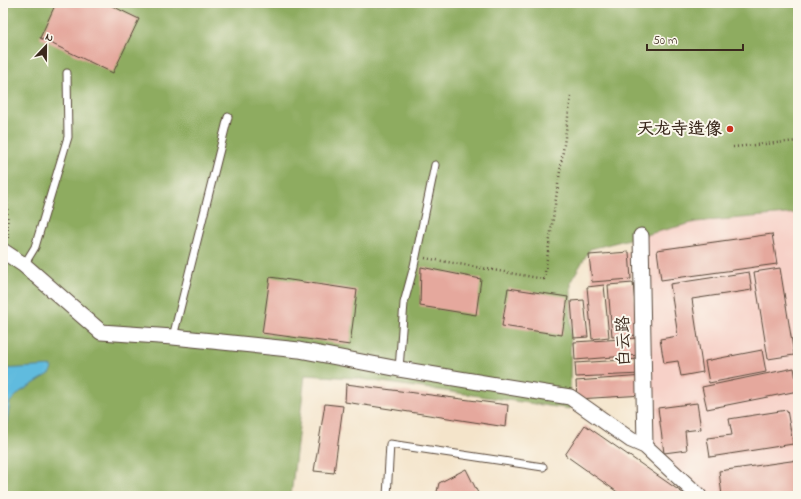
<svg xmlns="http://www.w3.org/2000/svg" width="801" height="499" font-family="'Indie Flower','LXGW WenKai TC',sans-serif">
<rect width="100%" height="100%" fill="#fbf7ec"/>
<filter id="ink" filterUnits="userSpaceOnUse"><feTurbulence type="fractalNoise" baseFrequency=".025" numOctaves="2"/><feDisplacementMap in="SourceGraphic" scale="8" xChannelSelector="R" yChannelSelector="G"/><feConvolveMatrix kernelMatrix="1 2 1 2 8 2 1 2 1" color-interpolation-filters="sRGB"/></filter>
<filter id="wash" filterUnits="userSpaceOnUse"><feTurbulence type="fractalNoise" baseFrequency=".012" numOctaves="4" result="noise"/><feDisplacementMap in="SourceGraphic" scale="16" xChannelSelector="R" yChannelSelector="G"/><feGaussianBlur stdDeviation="0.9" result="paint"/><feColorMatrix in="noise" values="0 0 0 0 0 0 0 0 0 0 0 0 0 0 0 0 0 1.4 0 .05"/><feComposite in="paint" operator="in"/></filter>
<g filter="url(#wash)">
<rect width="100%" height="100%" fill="#f4e4ca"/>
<!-- built -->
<path fill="#f7d1c8" d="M798,213V496H699L645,446L641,236L696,222Z"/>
<!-- forest -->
<path fill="#8eac60" stroke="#646b3f" d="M3,3H798V213L696,222L590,249L571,281L570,409L354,378L305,375L291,496H3Z"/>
<!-- water -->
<path fill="#61bbde" stroke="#4e727e" d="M52,366L51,373L20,392L10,402L6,430L3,441V369Z"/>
<g id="blocks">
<!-- building -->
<g fill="#e5a89d">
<path d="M56,3H106L139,19L113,73L40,38Z"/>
<path d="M772,234L777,264L661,280L657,250Z"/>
<path d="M629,252L631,279L592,282L589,255Z"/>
<path d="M421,267L481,279L476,315L420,306Z"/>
<path d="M780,268L794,355L768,359L754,272Z"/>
<path d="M749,272L752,290L692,299L703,372L681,376L678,361L664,363L660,339L678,336L670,284Z"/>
<path d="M270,277L357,290L350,345L262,333Z"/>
<path d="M633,283L638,335L612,337L608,285Z"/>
<path d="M604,285L609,337L592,339L587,287Z"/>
<path d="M508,288L568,297L562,335L502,326Z"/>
<path d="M584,300L588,337L574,338L571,301Z"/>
<path d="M639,338L640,355L575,360L574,342Z"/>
<path d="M762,350L766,372L709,383L705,361Z"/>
<path d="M640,359L641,374L576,377L575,363Z"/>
<path d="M794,368L798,391L707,409L702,387Z"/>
<path d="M643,376L644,395L577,399L576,381Z"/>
<path d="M346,384L508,405L506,427L345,402Z"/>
<path d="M697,403L701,429L685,431L687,450L664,453L658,408Z"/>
<path d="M325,404L343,406L334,473L314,471Z"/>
<path d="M787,410L793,444L710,457L707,438L732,435L729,419Z"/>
<path d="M585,425L687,496H623L565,455Z"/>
<path d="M798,460V496H722L719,471Z"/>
<path d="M466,469L478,493L473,496H436L439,483Z"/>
</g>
</g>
</g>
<g filter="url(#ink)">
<use href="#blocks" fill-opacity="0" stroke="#574638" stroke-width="1"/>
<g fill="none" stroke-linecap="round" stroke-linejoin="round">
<!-- lane casing -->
<g stroke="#574638" stroke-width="9">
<g id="lane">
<path d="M24,265L35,247L68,137L67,73"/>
<path d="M173,337L228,117"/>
<path d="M399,369L404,303L414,266L435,165"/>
<path d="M387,496L390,444L543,467"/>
</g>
</g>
<!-- street casing -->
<g stroke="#574638" stroke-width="17">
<g id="street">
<path d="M641,236L645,446"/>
<path d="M3,251L24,265L101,332L173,337L299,350L399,369L570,397L631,440L645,446L699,496"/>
</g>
</g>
<!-- path -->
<g stroke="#574638" stroke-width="2.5" stroke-dasharray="1 3" stroke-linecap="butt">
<path d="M4,89L8,239"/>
<path d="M733,147L798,141"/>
<path d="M425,258L544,279L571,97"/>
</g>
<!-- lane -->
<use href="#lane" stroke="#fff" stroke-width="7"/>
<!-- street -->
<use href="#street" stroke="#fff" stroke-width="15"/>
</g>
</g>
<!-- markers -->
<circle fill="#c8321e" stroke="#fbf7ec" stroke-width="1.5" cx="730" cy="129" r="4"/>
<g text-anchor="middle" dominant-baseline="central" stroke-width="4" stroke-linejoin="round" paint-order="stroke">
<!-- poi labels -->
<g font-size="17" font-weight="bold" fill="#3b2a1e" stroke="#fbf7ec" text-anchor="end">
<text x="722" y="129">天龙寺造像</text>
</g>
<!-- street labels -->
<g font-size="17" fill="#3b2a1e" stroke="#fbf7ec">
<text transform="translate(624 341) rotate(-91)">白云路</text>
</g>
</g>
<!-- margin -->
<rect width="801" height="499" fill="none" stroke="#fbf7ec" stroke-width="16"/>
<!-- north arrow -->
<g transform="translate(46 46) rotate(22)" stroke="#fbf7ec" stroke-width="3" paint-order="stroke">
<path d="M0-3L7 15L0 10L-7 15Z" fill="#3b2a1e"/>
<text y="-6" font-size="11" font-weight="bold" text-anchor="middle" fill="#3b2a1e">N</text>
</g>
<!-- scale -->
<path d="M647 44v6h96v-6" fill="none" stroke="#3b2a1e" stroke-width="2"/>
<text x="653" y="44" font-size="12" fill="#3b2a1e" stroke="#fbf7ec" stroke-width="3" paint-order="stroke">50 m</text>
</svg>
